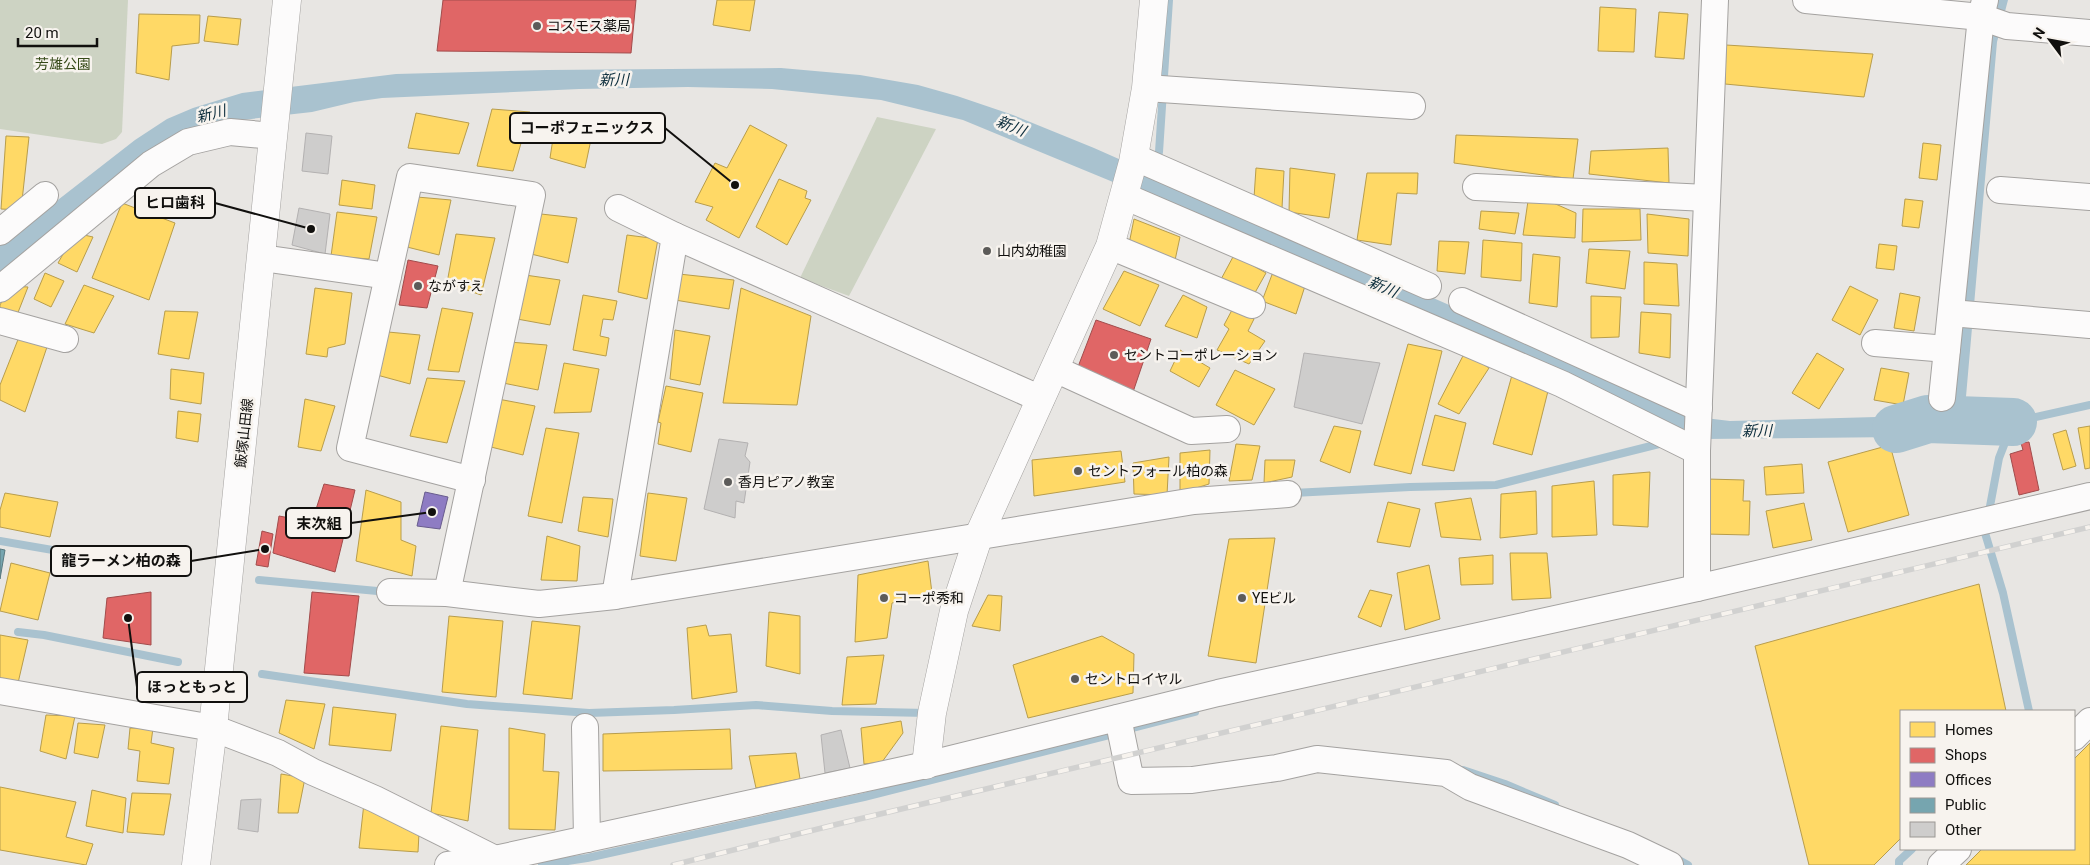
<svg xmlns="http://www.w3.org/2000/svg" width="2090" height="865" font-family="Roboto,'Noto Sans JP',sans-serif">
<rect width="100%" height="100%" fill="#e8e6e3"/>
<!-- green -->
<g fill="#cdd3c3">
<path d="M0,0H128L122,132L116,139L102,144L0,129Z"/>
<path d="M877,117L936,129L849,296L800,278Z"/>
</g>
<!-- water -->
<path fill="#a9c2cf" d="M1996,0H2008L1997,42L1965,408L1957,424L1915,427L1901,437L1704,439L1686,435L1113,182L963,120L881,100L772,89L688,87L579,89L382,98L354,102L312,112L233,121L111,185L0,272V245L135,140L167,119L193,108L242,93L396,74L547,70L781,68L860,75L918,85L957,96L1013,115L1094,148L1705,418L1730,421L1912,416L1951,409L1987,34Z"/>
<!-- homes -->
<g fill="#ffd966" stroke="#b89d4c">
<path d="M717,0H755L750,31L713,25Z"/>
<path d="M1600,7L1636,9L1634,52L1598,51Z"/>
<path d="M1659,12L1688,14L1684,59L1655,57Z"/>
<path d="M139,14L200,15L199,43L172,46L169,80L136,73Z"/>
<path d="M208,16L241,19L238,45L204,41Z"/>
<path d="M1726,45L1873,54L1864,97L1725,84Z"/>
<path d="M492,109L530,112L513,171L477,166Z"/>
<path d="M416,113L469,123L459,154L408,148Z"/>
<path d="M556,119L594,125L585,168L550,158Z"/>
<path d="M750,125L787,145L739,238L706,220L713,207L695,202L715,163L727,168Z"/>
<path d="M1456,135L1578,139L1573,179L1454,163Z"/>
<path d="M6,136L29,137L21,210L1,209Z"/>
<path d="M1923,143L1941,145L1937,180L1919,178Z"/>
<path d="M1668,148L1669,183L1589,174L1591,151Z"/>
<path d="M1256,168L1284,171L1282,208L1254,198Z"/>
<path d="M1290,168L1335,174L1329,218L1289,212Z"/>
<path d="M1367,173H1418L1417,194L1397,193L1391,245L1357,240Z"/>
<path d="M779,179L807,191L805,198L811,200L787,245L756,227Z"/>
<path d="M342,180L375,185L372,209L339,205Z"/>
<path d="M417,197L451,200L439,255L403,246Z"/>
<path d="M1542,198L1576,213L1575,238L1523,235L1528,201Z"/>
<path d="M1905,199L1923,201L1919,228L1902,226Z"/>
<path d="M122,203L175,223L149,300L92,278Z"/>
<path d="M1583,209H1640L1641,240L1582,242Z"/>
<path d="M1481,211L1519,213L1515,234L1479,229Z"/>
<path d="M337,212L377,217L369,259L331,256Z"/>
<path d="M541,214L577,218L568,263L531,254Z"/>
<path d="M1647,214L1689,219L1688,256L1648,253Z"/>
<path d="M1134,219L1180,237L1174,265L1129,244Z"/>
<path d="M75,233L93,237L77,272L58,263Z"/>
<path d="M456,234L495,238L481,295L447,283Z"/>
<path d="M627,235L658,239L647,299L618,292Z"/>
<path d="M1483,240L1522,243L1521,281L1481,277Z"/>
<path d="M1439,241L1469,242L1465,274L1437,271Z"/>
<path d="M1879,244L1897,246L1894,270L1876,268Z"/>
<path d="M1589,249L1630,251L1625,289L1586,283Z"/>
<path d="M1533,254L1560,257L1557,307L1529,303Z"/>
<path d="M1234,255L1266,273L1252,298L1219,283Z"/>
<path d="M1644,262L1677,264L1679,306L1644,304Z"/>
<path d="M1124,271L1159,285L1140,326L1103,309Z"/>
<path d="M1273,272L1305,286L1296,314L1262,301Z"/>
<path d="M45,273L64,281L51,307L34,299Z"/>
<path d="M679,274L734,280L729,309L675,300Z"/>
<path d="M525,275L560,280L550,325L517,319Z"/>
<path d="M84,285L114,296L94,333L65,324Z"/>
<path d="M10,286L28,287L17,315L0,311V305Z"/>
<path d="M1850,286L1878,300L1860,335L1832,320Z"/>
<path d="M315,288L352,293L345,344L328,348L327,357L306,354Z"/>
<path d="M741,288L811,316L797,405L723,403Z"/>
<path d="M1900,293L1920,297L1914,331L1894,328Z"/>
<path d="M583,295L617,301L613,320L603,319L600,336L609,338L606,356L573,350Z"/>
<path d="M1183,295L1207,307L1197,338L1165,326Z"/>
<path d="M1591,296L1621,297L1619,337L1591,338Z"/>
<path d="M442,308L473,313L459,372L428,370Z"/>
<path d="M1232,310L1254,319L1248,331L1265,341L1249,364L1217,350L1229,329L1224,325Z"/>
<path d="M165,311L198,312L189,359L158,354Z"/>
<path d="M1641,312L1671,314L1670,358L1639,353Z"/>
<path d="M675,330L710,336L700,385L670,379Z"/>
<path d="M388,332L420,335L410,384L377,375Z"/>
<path d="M19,337L48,344L25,412L0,400V385Z"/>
<path d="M509,342L547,345L538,390L503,383Z"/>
<path d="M1408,344L1442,351L1411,474L1374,465Z"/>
<path d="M1180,350L1210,368L1199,387L1170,371Z"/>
<path d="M1465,352L1489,368L1459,414L1438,404Z"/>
<path d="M1817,353L1844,369L1819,409L1792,393Z"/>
<path d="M564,363L599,369L591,412L554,413Z"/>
<path d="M1881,368L1909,373L1903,405L1874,400Z"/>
<path d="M171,369L204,373L201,404L170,399Z"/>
<path d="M1235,370L1275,389L1254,425L1216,405Z"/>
<path d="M1512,375L1549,387L1532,455L1493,444Z"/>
<path d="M427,378L465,381L447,443L410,436Z"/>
<path d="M666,386L703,393L691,452L658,444L661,423L658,422Z"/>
<path d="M305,399L335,406L321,451L298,447Z"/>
<path d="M498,399L535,406L523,455L487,446Z"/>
<path d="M178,411L201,414L198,442L176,438Z"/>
<path d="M1435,415L1466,423L1454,471L1422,465Z"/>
<path d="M1334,426L1361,431L1350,473L1320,461Z"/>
<path d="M2090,426V468L2085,469L2078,428Z"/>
<path d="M546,428L579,433L562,523L528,516Z"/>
<path d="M2066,430L2076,466L2063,470L2053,434Z"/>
<path d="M1236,444L1260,446L1252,480L1229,481Z"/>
<path d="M1890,445L1909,515L1848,532L1828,462Z"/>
<path d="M1210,450L1209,484L1180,493V453Z"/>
<path d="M1121,451L1125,482L1034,496L1032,460Z"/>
<path d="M1169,457L1167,495L1134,494L1133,463Z"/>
<path d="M1265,460H1295L1292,477L1264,483Z"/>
<path d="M1802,464L1804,493L1766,495L1764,467Z"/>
<path d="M1650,472L1648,527L1613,525V475Z"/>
<path d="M1707,479L1744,480L1743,501H1750L1749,535L1705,534Z"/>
<path d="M1594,481L1597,535L1552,537V486Z"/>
<path d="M366,490L401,502V540L416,546L412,576L356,561Z"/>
<path d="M1536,491L1537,534L1500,538L1501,494Z"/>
<path d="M5,493L58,502L50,537L0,527V510Z"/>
<path d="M648,493L687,498L676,561L640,556Z"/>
<path d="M583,497L613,499L608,537L578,531Z"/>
<path d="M1471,498L1481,540L1441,537L1435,503Z"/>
<path d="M1388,502L1420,509L1410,547L1377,542Z"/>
<path d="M1804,503L1812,540L1773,548L1766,511Z"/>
<path d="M547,536L580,546L577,581L541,580Z"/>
<path d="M1275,538L1256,663L1208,656L1229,539Z"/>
<path d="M1510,553H1547L1551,598L1512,600Z"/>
<path d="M1493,555V584L1461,585L1459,558Z"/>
<path d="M928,561L932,593L892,603L887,638L855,642L858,575Z"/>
<path d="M11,563L50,573L38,620L0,611Z"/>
<path d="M1429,565L1440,619L1405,630L1397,573Z"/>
<path d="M1979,584L2006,711H1901V838L1874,865H1809L1755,646Z"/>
<path d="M1370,590L1392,595L1381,627L1358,617Z"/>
<path d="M988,595L1002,596L1000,631L972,626Z"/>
<path d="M769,612L800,616V674L766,666Z"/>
<path d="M449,616L503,621L496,697L442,692Z"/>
<path d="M532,621L580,626L572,699L523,694Z"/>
<path d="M706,625L709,636L731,634L737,692L692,699L687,628Z"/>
<path d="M0,635L28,640L18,683L0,679Z"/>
<path d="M1102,636L1134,654L1133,693L1028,718L1013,665Z"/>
<path d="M884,655L876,704L842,705L847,657Z"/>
<path d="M286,700L325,704L314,749L279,733Z"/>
<path d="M333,707L396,714L391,751L329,745Z"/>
<path d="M46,715L75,716L66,759L40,751Z"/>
<path d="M901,721L903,733L882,762L864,764L861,728Z"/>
<path d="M78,723L105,725L98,758L74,753Z"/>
<path d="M441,726L478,730L468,821L431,813Z"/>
<path d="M130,728H153L151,743L174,748L169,784L137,781L140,751L128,749Z"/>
<path d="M509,728L545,734L543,771L559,772L555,830L509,829Z"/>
<path d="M730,729L732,769L603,771V734Z"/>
<path d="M2090,743V865H1966L1982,849H2074V759Z"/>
<path d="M796,753L800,779L756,788L749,756Z"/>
<path d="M281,774L305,778L298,813H278Z"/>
<path d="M0,787L76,802L66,837L93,844L86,865L0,850Z"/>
<path d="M92,790L126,798L123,833L86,826Z"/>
<path d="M132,793L171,794L164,835L127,832Z"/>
<path d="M364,803L419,833L418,852L359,848Z"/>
</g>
<!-- shops -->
<g fill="#e06666" stroke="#a24c4c">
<path d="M443,0H636L631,53L437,51Z"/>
<path d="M408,260L438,266L427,308L399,305Z"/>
<path d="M1096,320L1151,339L1132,395L1076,372Z"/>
<path d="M2029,442L2039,490L2019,495L2010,454L2023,450L2021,443Z"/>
<path d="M324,484L355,490L335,572L273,553L279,516L312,522Z"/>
<path d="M262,531L273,534L268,567L256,565Z"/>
<path d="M151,592V645L103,638L107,598Z"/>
<path d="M312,592L359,596L349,676L304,673Z"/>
</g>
<!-- offices -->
<path fill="#8e7cc3" stroke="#685c8d" d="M425,492L448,497L440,529L417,526Z"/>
<!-- public -->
<path fill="#76a5af" stroke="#58787f" d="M0,549L5,550L0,579Z"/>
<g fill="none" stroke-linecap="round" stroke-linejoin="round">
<!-- stream -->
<g stroke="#a9c2cf" stroke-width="8">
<path d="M1159,152L1169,0"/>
<path d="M1293,493L1410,487L1496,485L1663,443"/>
<path d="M0,541L186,573"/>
<path d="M259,580L388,592"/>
<path d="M18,632L44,635L178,662"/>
<path d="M262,674L467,704L589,713L674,710L756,705L832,711L927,713"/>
<path d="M2029,711L2003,593L1985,533L1999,458L2013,422L2090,405"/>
<path d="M1129,729L1195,712"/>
<path d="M1463,770L1505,784L1555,805"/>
<path d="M1675,858L1688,865"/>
<path d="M542,865L587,858L864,797L1117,733"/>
<path d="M1899,865V861L1912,849"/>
</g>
<!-- river -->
<path stroke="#a9c2cf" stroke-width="48" d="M1896,429L1928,419L2013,422"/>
</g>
<!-- building -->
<g fill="#cecdcc" stroke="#b3b1b1">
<path d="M306,133L332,136L328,174L302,171Z"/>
<path d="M299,208L330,214L325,254L292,245Z"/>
<path d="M1304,353L1380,363L1362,424L1294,407Z"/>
<path d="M719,439L748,443L745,456L750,462L744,503L736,501L735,518L704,509Z"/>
<path d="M841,730L850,768L825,773L821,735Z"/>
<path d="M261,799L258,832L238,829L241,800Z"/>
</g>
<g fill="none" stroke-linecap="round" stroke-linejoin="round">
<!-- minor casing -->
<g stroke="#a4a2a0" stroke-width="28">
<g id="minor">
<path d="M1806,0L1981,17L2007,26L2090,33"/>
<path d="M1146,88L1412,106"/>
<path d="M1134,157L1428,286"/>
<path d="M1476,187L1707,198"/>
<path d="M2000,190L2090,197"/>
<path d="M1124,196L1562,384L1697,451"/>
<path d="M0,232L45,195"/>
<path d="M675,236L1041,399"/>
<path d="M1110,246L1252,305"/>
<path d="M262,258L388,276L410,177L532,195L447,593L539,604L615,596L1194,501L1288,494"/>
<path d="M388,276L350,448L472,480"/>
<path d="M0,289L151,164L188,142L230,132L273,136"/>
<path d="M1462,301L1699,408"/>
<path d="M1951,313L2090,325"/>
<path d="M0,321L65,339"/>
<path d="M1875,343L1947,349"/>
<path d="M1055,369L1191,431L1227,429"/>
<path d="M1942,398L1981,17L1985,0"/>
<path d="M1697,588V451L1715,0"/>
<path d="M390,592L447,593"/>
<path d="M615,596L675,236L618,208"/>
<path d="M0,691L213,728L278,753L313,772L375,799L495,859"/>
<path d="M1118,718L1131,781L1192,780L1277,768L1317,759L1446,773L1470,787L1628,845L1670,865"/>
<path d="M585,727L587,839"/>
<path d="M2074,737L2090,721"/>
<path d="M448,865L495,859L926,765L1218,693L1697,588L2090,496"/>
<path d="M1941,865L1958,849"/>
</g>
</g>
<!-- tertiary casing -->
<g stroke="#a4a2a0" stroke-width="29">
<path id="tertiary" d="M926,765L932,713L954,611L979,535L1110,246L1133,162L1146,88L1154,0"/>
</g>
<!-- secondary casing -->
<g stroke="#a4a2a0" stroke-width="29">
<path id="secondary" d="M196,865L213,728L287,0"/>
</g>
<!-- minor -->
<use href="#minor" stroke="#fcfbfb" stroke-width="26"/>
<!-- tertiary -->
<use href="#tertiary" stroke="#fcfbfb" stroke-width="28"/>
<!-- secondary -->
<use href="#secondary" stroke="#fcfbfb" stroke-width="28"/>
<!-- rail casing -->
<g stroke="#d1d1d0" stroke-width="5.5">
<path id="rail" d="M673,865L838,824L2090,527"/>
</g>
<!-- rail -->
<use href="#rail" stroke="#f7f3ee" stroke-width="4" stroke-dasharray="11" stroke-linecap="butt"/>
</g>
<!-- markers -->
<g fill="#5c5b59" stroke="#f7f3ee" stroke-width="2">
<circle cx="537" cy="26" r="5"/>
<circle cx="987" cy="251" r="5"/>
<circle cx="418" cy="286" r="5"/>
<circle cx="1114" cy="355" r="5"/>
<circle cx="1078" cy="471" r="5"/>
<circle cx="728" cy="482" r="5"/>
<circle cx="884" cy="598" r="5"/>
<circle cx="1242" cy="598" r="5"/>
<circle cx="1075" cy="679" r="5"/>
</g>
<g text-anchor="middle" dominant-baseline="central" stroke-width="5" stroke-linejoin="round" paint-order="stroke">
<!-- poi labels -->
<g font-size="14" fill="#11100e" stroke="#f7f3ee" text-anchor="start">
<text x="547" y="26">コスモス薬局</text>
<text x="997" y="251">山内幼稚園</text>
<text x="428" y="286">ながすえ</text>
<text x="1124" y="355">セントコーポレーション</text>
<text x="1088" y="471">セントフォール柏の森</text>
<text x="738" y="482">香月ピアノ教室</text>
<text x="894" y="598">コーポ秀和</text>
<text x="1252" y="598">YEビル</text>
<text x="1085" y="679">セントロイヤル</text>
</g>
<!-- park labels -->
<g font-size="14" fill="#364a19" stroke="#f7f3ee">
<text x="63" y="64">芳雄公園</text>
</g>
<!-- street labels -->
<g font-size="14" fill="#11100e" stroke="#f7f3ee">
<text transform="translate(244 433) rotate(-84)">飯塚山田線</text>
</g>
<!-- water labels -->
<g font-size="15" font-style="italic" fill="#0c2d3c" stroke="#f7f3ee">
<text transform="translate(614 80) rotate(-1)">新川</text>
<text transform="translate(211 114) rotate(-14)">新川</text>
<text transform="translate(1011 126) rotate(22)">新川</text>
<text transform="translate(1383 287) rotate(24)">新川</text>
<text transform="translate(1757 431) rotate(-1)">新川</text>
</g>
</g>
<!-- callouts -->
<path fill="none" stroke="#11100e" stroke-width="2" d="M735 185L665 128M311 229L215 203M432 512L351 523M265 549L191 561M128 618L137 687"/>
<g fill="#11100e" stroke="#f7f3ee" stroke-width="2">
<circle cx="735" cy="185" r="5"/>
<circle cx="311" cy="229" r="5"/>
<circle cx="432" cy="512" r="5"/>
<circle cx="265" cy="549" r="5"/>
<circle cx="128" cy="618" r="5"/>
</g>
<g fill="#f7f3ee" stroke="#11100e" stroke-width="2">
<rect x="510" y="113" width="155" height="30" rx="5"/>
<rect x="135" y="188" width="80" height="30" rx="5"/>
<rect x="286" y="508" width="65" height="30" rx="5"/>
<rect x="51" y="546" width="140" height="30" rx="5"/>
<rect x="137" y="672" width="110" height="30" rx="5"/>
</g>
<g font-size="15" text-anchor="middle" font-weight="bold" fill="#11100e">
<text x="587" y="133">コーポフェニックス</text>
<text x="175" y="208">ヒロ歯科</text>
<text x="319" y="529">末次組</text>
<text x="121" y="566">龍ラーメン柏の森</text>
<text x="192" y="692">ほっともっと</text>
</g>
<!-- legend -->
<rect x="1900" y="710" width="175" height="140" fill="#f7f3ee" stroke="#9b9894"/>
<rect x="1910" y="722" width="25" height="15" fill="#ffd966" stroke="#9b9894"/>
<text x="1945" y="735" font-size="15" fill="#11100e">Homes</text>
<rect x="1910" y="748" width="25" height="15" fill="#e06666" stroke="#9b9894"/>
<text x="1945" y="760" font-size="15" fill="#11100e">Shops</text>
<rect x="1910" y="772" width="25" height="15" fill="#8e7cc3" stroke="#9b9894"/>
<text x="1945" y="785" font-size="15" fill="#11100e">Offices</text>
<rect x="1910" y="798" width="25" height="15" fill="#76a5af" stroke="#9b9894"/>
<text x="1945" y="810" font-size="15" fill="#11100e">Public</text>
<rect x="1910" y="822" width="25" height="15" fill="#cecdcc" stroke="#9b9894"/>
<text x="1945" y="835" font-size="15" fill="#11100e">Other</text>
<!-- north arrow -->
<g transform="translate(2050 40) rotate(302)" stroke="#f7f3ee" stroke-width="4" paint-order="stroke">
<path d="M0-4L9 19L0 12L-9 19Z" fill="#11100e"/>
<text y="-8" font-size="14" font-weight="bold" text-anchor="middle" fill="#11100e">N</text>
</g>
<!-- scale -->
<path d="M18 38v8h79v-8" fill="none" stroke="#11100e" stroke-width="2.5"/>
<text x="25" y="38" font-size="15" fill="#11100e" stroke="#f7f3ee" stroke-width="4" paint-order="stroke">20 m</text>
</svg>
